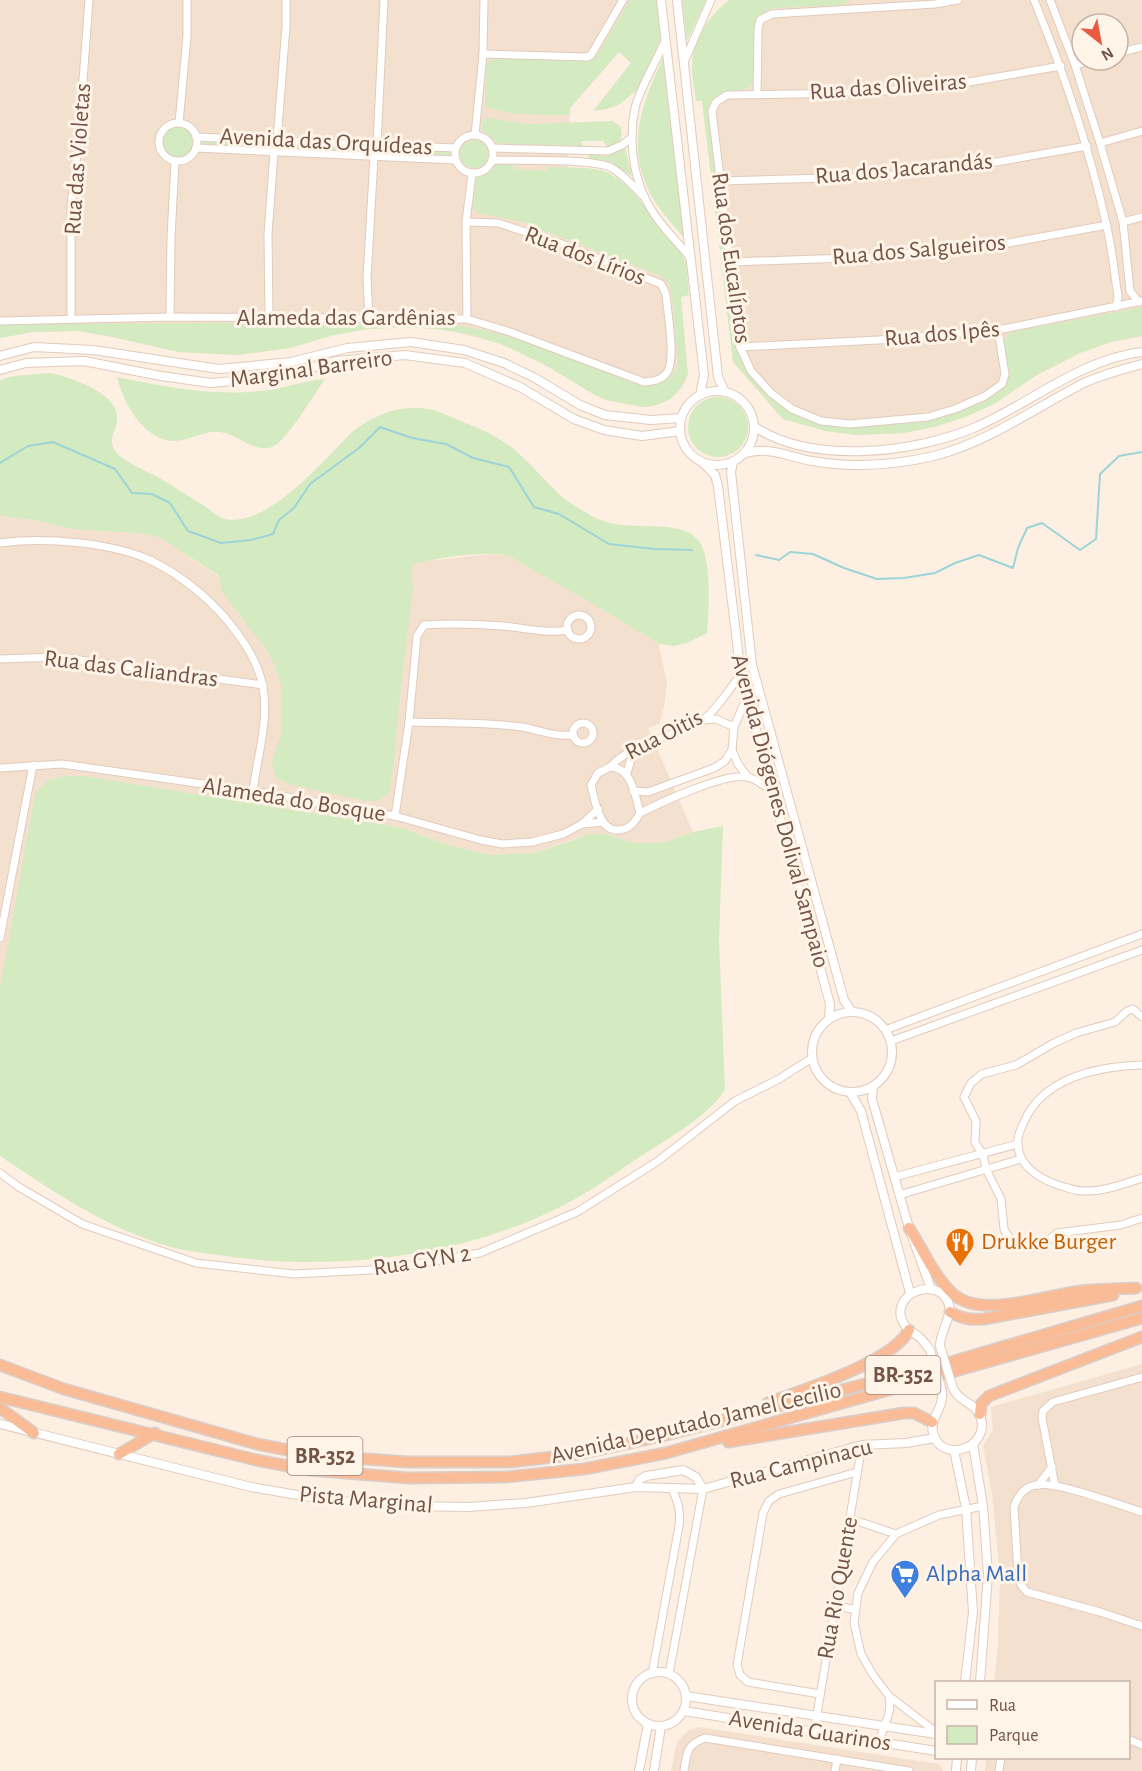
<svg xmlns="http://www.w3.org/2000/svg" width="1142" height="1771" font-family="'Alegreya Sans',sans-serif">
<rect width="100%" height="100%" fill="#fdefe1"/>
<!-- residential -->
<g fill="#f4e0cf" fill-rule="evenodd">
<path d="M0,0H642L619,52L570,108L568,167L593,207L670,268L688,374L683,386L670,399L650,407H643L606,400L595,395L532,357L501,344L452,331L419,327L368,329L334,335L290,348L237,355L179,352L108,336L78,331L32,332L0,338Z"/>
<path d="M775,0H1142V336L1111,342L1080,353L1035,376L994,404L965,417L934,427L903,433L857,435L826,431L783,419L733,362L705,63ZM1082,24H1118V60H1082Z"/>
<path d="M0,516L34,520L72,529L147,534L161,538L231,585L382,571L426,561L493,554L507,555L622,621L659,644L667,684L664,708L659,724L648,728L693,832L663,843H633L605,834L576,838L535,853L487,855L435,841L403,828L84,777L53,778L0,988Z"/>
<path d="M1142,1364V1771H985L986,1758H1128V1682H994L998,1644L1000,1575L992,1494L983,1446L993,1430L991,1407Z"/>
<path d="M699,1727L939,1764L943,1771H671L677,1742L688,1731Z"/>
</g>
<!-- green -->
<g fill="#d4eac0">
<path d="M630,0H657L661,38L637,90L620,104L607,109L593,111L631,63L619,52L570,108V115C554,115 495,116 485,105L486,66L490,61L498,58H591L598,54Z"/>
<path d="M682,0H706L687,41Z"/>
<path d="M729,0H849L844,5L773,8L761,14L756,21L754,78C748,102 719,79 710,108L737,347C742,363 750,373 761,385C805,433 844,428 903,423C930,421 953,415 977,404C984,400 992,398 998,393C1021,374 992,345 1011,332L1142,307V336L1111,342L1080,353L1035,376L994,404L965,417L934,427L903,433L857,435L826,431L783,419L733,362L702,101H696C695,89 691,76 692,64C693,39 710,15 729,0Z"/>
<path d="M663,58L684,238C674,226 664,215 655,202C624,150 640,108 663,58Z"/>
<path d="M487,118L528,124L612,121L620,126C625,138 619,146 607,147L603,141H581L583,146L497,143L482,129V121Z"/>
<circle cx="178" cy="142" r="15"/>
<circle cx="474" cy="154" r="14"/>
<path d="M202,140L451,151L452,152L450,155L202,145L201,142Z"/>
<path d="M625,148L632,176C618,167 606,161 590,159L588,157L590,154L608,156Z"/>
<path d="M495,165H512L515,169L549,171L548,167C566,168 587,166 604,171C630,180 663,230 681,252L686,263L689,295L681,297L688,374L679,391L670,399L657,405L643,407L606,400L595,395L547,366L501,344L469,334L436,329L402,327L368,329L334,335L290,348L237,355L179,352L108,336L78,331L32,332L0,338V324L425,322C507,328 567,356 641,386C658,387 670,381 678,366L672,294L669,284L661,276L522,222L477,213L473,207L476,181L477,177L488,173Z"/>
<path d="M51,373C71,378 121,393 117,421C116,430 109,437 113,447C119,462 153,473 166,482C181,491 194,500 209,509C214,513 218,517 224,519C267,529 325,459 352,432C375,414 404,403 433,410C443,413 453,418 463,422C479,428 497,436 511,447C529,461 543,479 560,495C570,504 586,513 598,519C627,533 680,517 698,540C712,556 709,612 707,633L687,643L673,646L659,644L622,621L507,555C477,552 441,557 411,565L413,589L399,703L394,763L389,793L377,801H365L289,784L276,777L272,762L281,735L282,701L281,685L274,664L267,651L221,590L219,576L161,538L147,534L72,529L34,520L0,516V380L13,376Z"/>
<path d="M117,377C165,387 212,396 261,391C283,390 303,380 325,379C315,393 286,442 272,447C253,453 238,434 220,432C205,430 190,440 175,441C145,442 123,403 117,377Z"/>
<circle cx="718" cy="427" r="30"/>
<path d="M84,776L403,828L435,841L487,855L535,853L590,834H605L633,843H663L693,832L723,826L719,940L725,1090C706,1119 658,1144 629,1164C608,1179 587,1193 564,1205C464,1257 335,1272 225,1256C207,1253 188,1252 171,1247C108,1229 54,1192 0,1156V988L35,795C47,774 62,776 84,776Z"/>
</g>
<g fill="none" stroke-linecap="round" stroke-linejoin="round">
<!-- stream -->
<g stroke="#9cd4d8" stroke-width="2">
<path d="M0,463L28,446L53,442L115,469L132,493L152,494L170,503L188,531L221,543L251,540L273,534L279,520L294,508L310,484L359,448L380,427L412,438L446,444L473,458L509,467L534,507L559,514L609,544L654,549L692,550"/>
<path d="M756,555L779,560L790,552L813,554L844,568L877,579L904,578L935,573L955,563L979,555L1013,568L1018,548L1027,528L1042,523L1080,550L1096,539L1100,474L1119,456L1142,452"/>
</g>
<!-- minor casing -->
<g stroke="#e1cbbd" stroke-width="9">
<g id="minor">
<path d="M1034,0C1064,73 1089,147 1106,223C1112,247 1114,272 1118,296L1116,307"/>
<path d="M1050,0L1075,65L1100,143L1123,222L1130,291L1139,302"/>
<path d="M665,41C657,60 640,88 635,108C629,137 632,171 645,198C655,220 674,238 689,256"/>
<path d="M1118,53L1142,47"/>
<path d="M483,54L587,57L591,55L623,0"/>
<path d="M684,62L711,0"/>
<path d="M1075,65L1093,60"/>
<path d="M757,95L758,29L760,20L772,14L935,4L958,0"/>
<path d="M179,123L187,36V0"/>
<circle cx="178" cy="142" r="19"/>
<circle cx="474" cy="154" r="19"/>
<path d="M475,135L483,54L484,0"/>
<path d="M196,137L455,148"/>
<path d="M277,140L286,26V0"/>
<path d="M1100,143L1142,131"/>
<path d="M377,144L384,0"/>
<path d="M196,148L455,160"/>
<path d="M492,148L608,151L622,145L631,138"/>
<path d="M492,160C518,161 593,158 612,168C624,175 634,187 643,196"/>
<path d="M720,181L868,177L957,169L1087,146"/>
<path d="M1123,222L1142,217"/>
<path d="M730,262L874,257L992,246L1107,225"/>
<path d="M170,317L171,237L175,161"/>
<path d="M71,318V207L79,134L89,0"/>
<path d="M269,318L268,234L274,152"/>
<path d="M369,318L367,278L374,157"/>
<path d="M467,319L466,222L472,174"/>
<path d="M0,321L170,317L467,319L510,332L644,382C652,381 660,381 666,374C677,362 667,311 666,294L661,284L562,244L498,223L466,222"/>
<path d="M998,330L1005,374L1002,384L985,396L955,409L928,417L850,424L821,421L792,409L771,393L751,371L740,347L712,111L716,102L727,95L862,93L957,84L1061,66"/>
<path d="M740,347L878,340L998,330L1142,301"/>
<path d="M0,543C43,537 112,542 152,561C180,575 207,597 227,620C243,640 259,662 263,688C269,721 257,758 253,791"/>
<circle cx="579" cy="627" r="12"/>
<path d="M0,659L58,657L263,685"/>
<path d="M409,722C446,723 485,722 522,727C539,730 555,737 573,735"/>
<circle cx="583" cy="733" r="10"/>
<path d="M734,727L746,699"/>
<path d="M732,750L738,764L748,777"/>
<path d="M610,767C632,767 635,796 640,813C635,822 630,829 619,830C599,832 595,800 591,785L598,773Z"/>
<path d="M610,767C634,741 672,738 701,721C715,713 730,687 741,675"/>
<path d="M0,768L62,764L253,791L395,816L481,840L502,844L532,842L563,834L582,824L598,809"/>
<path d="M627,773L634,749"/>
<path d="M633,791L648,792L714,768L725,761L732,750L734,727L716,719L703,720"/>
<path d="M640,813C662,802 724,773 747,777C755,778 764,786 771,790"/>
<path d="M395,816L409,722L417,636L424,625C451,623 477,624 503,626C525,628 546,634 568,630"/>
<path d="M582,824L603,822"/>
<path d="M0,938L33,765"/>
<path d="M1142,1017L1133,1009L1127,1011L1115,1022L1076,1033L1054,1043L1016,1065L982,1074L971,1083L964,1097L976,1121L975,1143L983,1154L986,1169L1001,1199L1004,1229L1009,1238L1019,1246L1032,1248L1045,1243L1057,1233L1121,1225L1142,1218"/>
<path d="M885,1030L1142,934"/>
<path d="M891,1041L1142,950"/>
<path d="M1142,1065C1109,1066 1072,1072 1046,1093C1036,1101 1029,1110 1024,1122C1021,1128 1017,1137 1018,1144C1018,1167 1042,1180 1061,1186C1068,1188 1076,1191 1083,1191C1103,1192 1124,1184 1142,1178"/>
<path d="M0,1173L19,1187L82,1224L196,1263L294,1274L390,1269L480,1253L577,1212L658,1161L735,1101L779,1079L812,1058"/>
<path d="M894,1177L1018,1144"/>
<path d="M899,1195L1021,1159"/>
<path d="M1038,1485L1052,1467"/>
<path d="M1055,1486L1042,1418L1043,1411L1053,1402L1142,1377"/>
<path d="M1142,1512C1119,1505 1058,1481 1036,1485C1024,1487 1018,1495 1014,1507L1018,1576L1021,1585L1027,1592L1100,1612L1142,1626"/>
<path d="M851,1519L896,1534"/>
<path d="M835,1605L856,1610"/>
<path d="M652,1674L679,1526C681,1511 678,1502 672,1489"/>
<path d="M669,1674L703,1489"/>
<path d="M820,1694L748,1682L740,1675L737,1665L763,1513L769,1501L779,1494L857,1472"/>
<path d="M814,1732L862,1445"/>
<path d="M936,1732L889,1696L873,1675L861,1654L854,1623L858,1593L873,1562L896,1534L939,1515L983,1506"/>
<path d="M1128,1739L1142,1745"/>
<path d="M879,1742C883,1726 893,1713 889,1696"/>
<path d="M684,1771C687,1752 686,1745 705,1738L909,1771"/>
<path d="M835,1771L837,1759"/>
<path d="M999,1771L1001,1758"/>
</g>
</g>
<!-- tertiary casing -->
<g stroke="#e1cbbd" stroke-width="10">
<g id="tertiary">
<path d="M661,0L704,375L700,395"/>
<path d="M677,0L718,377L725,392"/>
<path d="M0,356L34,347L93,350L219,369L291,362L347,348L411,342L464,350L504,363L535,378L580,405L605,415L651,420L681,418"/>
<path d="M0,370L26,363L84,361L161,376L211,383L278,377L336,361L405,355L465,363L520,387L574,419L604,430L642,436L680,431"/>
<circle cx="717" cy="428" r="37"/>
<path d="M755,427C813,465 915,453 976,427C1031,403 1081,359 1142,352"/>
<path d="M746,453C770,446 789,457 812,461C852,468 895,465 934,456C989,442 1036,407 1086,382C1104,374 1123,369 1142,364"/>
<path d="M733,462L731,472L752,665L844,1000L852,1012"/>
<path d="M704,464L715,475L718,486L741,675L830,1004L829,1019"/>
<circle cx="852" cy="1052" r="40"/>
<path d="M873,1086L872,1099L909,1228L931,1289"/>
<path d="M850,1092L861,1111L910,1293"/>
<path d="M930,1350C926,1345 923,1340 918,1336C913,1332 907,1330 904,1324C887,1296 935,1274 948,1302C954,1314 940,1331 940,1346"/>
<path d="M942,1391C944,1412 927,1418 934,1436C944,1463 989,1448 981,1418C977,1403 958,1402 953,1388"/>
<path d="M0,1424L251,1487L303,1496L341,1501L406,1506L468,1507L526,1503L636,1487L703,1489L862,1445L906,1443L935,1438"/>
<path d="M973,1444L983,1506L988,1574L980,1682"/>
<path d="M954,1450L966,1508L973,1612L965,1682"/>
<path d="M636,1487L639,1480L646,1476L683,1470L696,1477L703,1489"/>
<circle cx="659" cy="1699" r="27"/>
<path d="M686,1696L936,1734"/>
<path d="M684,1711L936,1751"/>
<path d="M639,1771L648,1724"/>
<path d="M654,1771L661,1726"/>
<path d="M956,1771L957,1758"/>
<path d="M971,1771L972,1758"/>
</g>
</g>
<!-- trunk casing -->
<g stroke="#d8cfcc" stroke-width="13">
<g id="trunk">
<path d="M909,1228C923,1249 933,1275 952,1293C980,1320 1045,1295 1081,1291C1099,1289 1118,1289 1136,1288"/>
<path d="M950,1312C962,1319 971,1320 984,1319L1113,1295"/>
<path d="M0,1365L64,1389L257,1444L313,1455L407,1462H510L579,1454L662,1436L951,1362L1142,1306"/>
<path d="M0,1397L256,1460L309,1470L408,1478L506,1477L584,1469L666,1453L1142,1318"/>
<path d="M768,1403C802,1390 893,1362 909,1330"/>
<path d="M0,1408L34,1433"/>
<path d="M980,1414L981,1404L989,1396L1142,1337"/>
<path d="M728,1442L904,1413H914L932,1422"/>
<path d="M119,1454L155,1433"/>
</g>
</g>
<!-- minor -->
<use href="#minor" stroke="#fff" stroke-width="7"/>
<!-- tertiary -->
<use href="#tertiary" stroke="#fff" stroke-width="8"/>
<!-- trunk -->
<use href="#trunk" stroke="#fabc97" stroke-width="10"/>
<!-- tertiary-bridge casing -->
<g stroke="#e1cbbd" stroke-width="10" stroke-linecap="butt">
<g id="tertiary-bridge">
<path d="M940,1346L953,1388"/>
<path d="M930,1350L942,1391"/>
</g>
</g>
<!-- tertiary-bridge -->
<use href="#tertiary-bridge" stroke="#fff" stroke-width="8"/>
</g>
<!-- icons -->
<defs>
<g id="restaurant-pin" transform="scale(1.5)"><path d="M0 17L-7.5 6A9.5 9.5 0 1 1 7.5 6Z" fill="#e8710a" stroke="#fff4e8"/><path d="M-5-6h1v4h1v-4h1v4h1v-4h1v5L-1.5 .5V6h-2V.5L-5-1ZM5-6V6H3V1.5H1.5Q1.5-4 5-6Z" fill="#fff"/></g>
<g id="supermarket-pin" transform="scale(1.5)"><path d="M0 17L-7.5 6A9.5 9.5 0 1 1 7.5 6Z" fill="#3f7fe0" stroke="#fff4e8"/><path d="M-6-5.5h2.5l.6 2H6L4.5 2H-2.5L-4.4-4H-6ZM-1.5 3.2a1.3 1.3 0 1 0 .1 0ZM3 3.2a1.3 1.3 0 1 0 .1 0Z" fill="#fff"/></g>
</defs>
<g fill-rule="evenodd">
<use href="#restaurant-pin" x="960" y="1242"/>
<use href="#supermarket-pin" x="905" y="1574"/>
</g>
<g text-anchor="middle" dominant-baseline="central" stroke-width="6" stroke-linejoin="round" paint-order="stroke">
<!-- shield labels -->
<g fill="#fff4e8" stroke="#9e8478" stroke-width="1.5">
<rect x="865.5" y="1356" width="75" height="38" rx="4.5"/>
<rect x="287.5" y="1437" width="75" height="38" rx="4.5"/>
</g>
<g font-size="22" font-weight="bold" fill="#745448">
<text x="903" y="1375">BR-352</text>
<text x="325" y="1456">BR-352</text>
</g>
<!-- street labels -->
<g font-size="24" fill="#745448" stroke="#fff4e8">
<text transform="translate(888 87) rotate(-4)">Rua das Oliveiras</text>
<text transform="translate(326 142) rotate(3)">Avenida das Orquídeas</text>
<text transform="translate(78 159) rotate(-86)">Rua das Violetas</text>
<text transform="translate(904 169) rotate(-5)">Rua dos Jacarandás</text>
<text transform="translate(919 250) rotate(-5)">Rua dos Salgueiros</text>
<text transform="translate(585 256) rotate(21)">Rua dos Lírios</text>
<text transform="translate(731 258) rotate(82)">Rua dos Eucalíptos</text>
<text x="346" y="318">Alameda das Gardênias</text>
<text transform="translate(942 334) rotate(-5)">Rua dos Ipês</text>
<text transform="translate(311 369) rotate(-8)">Marginal Barreiro</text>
<text transform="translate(131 669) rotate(7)">Rua das Caliandras</text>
<text transform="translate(664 735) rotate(-27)">Rua Oitis</text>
<text transform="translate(294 800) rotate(9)">Alameda do Bosque</text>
<text transform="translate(780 811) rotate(75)">Avenida Diógenes Dolival Sampaio</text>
<text transform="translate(422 1261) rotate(-9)">Rua GYN 2</text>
<text transform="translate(696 1423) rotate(-13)">Avenida Deputado Jamel Cecilio</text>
<text transform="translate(801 1464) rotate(-14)">Rua Campinacu</text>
<text transform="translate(366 1500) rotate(5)">Pista Marginal</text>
<text transform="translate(838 1588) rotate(-80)">Rua Rio Quente</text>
<text transform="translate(810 1731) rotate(9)">Avenida Guarinos</text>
</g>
<!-- food labels -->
<g font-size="24" fill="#c56008" stroke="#fff4e8" text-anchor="start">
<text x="981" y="1242">Drukke Burger</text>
</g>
<!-- shop labels -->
<g font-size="24" fill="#366cbe" stroke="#fff4e8" text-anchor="start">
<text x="926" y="1574">Alpha Mall</text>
</g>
</g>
<!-- legend -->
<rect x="935" y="1681" width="195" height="78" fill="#fff4e8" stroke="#c7b4a8" stroke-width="1.5"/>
<rect x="947" y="1700" width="30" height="9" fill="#ffffff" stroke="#c7b4a8" stroke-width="1.5"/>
<text x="989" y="1711" font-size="18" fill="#745448">Rua</text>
<rect x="947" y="1726" width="30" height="18" fill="#d4eac0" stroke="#c7b4a8" stroke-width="1.5"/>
<text x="989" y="1741" font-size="18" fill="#745448">Parque</text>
<!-- north arrow -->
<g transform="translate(1100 42) rotate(149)"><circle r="28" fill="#fff4e8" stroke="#c7b4a8" stroke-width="1.5"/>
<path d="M0-4.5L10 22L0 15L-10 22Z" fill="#e95a43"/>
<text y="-9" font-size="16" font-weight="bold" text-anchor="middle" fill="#745448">N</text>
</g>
</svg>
